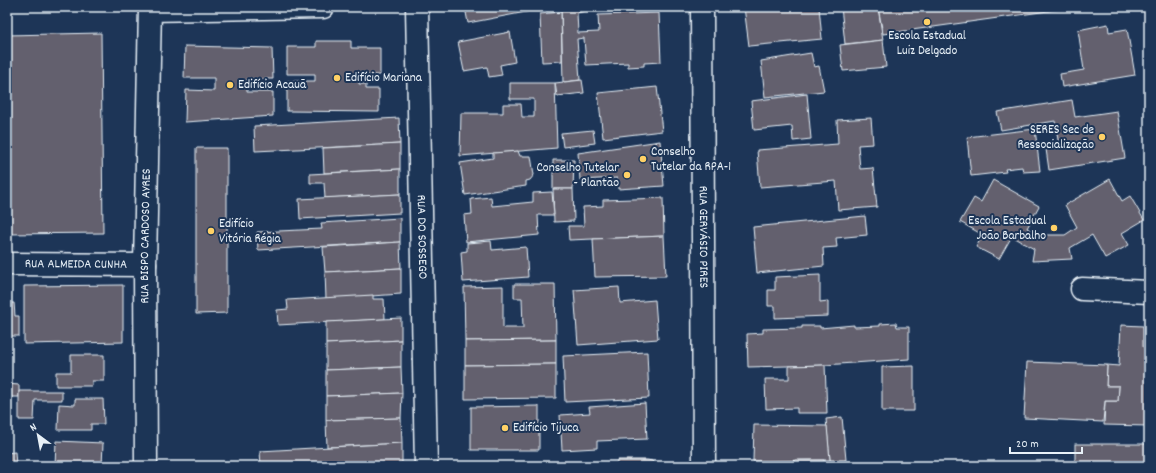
<svg xmlns="http://www.w3.org/2000/svg" width="1156" height="473" font-family="Dekko,sans-serif">
<rect width="100%" height="100%" fill="#1d3557"/>
<filter id="ink" filterUnits="userSpaceOnUse"><feTurbulence type="fractalNoise" baseFrequency=".025" numOctaves="2"/><feDisplacementMap in="SourceGraphic" scale="8" xChannelSelector="R" yChannelSelector="G"/><feConvolveMatrix kernelMatrix="1 2 1 2 8 2 1 2 1" color-interpolation-filters="sRGB"/></filter>
<g filter="url(#ink)">
<!-- building -->
<g fill="#64616e" stroke="#e8f1f8">
<path d="M465,7H547V8L468,23Z"/>
<path d="M561,7H585V11L577,13L578,33L599,32L598,15L659,13L661,62L644,63V66L628,67V63L586,65L584,38L577,39L580,80L563,82Z"/>
<path d="M744,7H819L822,39L749,46Z"/>
<path d="M841,7H878L883,40L845,44Z"/>
<path d="M878,7H1077L883,34Z"/>
<path d="M561,12L562,61L542,62L540,14Z"/>
<path d="M1108,24L1109,32L1127,29L1135,75L1062,87L1060,74L1084,70L1078,30Z"/>
<path d="M510,32L515,62L500,65L502,75L489,77L487,67L464,71L458,42Z"/>
<path d="M101,33L103,233L7,234V35Z"/>
<path d="M883,40L886,67L843,71L840,45Z"/>
<path d="M316,41H351V48H380V75H359V84H366V89H379V112L287,111V81H315V74H287V47H316Z"/>
<path d="M185,46L272,48L273,79H247V92H273V116L185,122L186,90L214,91V78H184Z"/>
<path d="M811,53L814,67L819,66L824,91L765,97L761,61Z"/>
<path d="M582,80L584,93L557,96L555,83Z"/>
<path d="M510,83H555L557,148L460,156L461,113H503V104H521L522,117H534V99H510Z"/>
<path d="M657,87L662,131L603,138L598,93Z"/>
<path d="M807,94L811,139L793,141L792,126L754,130L751,101Z"/>
<path d="M1072,100L1075,117L1117,111L1125,158L1049,170L1046,149L1059,146L1055,121L1001,130L997,112Z"/>
<path d="M399,118L400,144L255,151L254,126Z"/>
<path d="M871,118L873,144L858,145L860,169L873,168L877,207L838,210L836,181L760,187L757,150L838,144L837,120Z"/>
<path d="M1035,129L1040,171L1023,172L1022,167L1005,169L1006,172L971,176L967,137Z"/>
<path d="M593,130L595,143L563,147L561,133Z"/>
<path d="M660,141L664,186L618,189L617,178L580,180L578,153Z"/>
<path d="M400,144V169L324,173L323,148Z"/>
<path d="M196,148H227V313L196,314Z"/>
<path d="M518,151L520,156H531L534,175L530,180L526,181V186L465,195L460,163L493,158V153Z"/>
<path d="M553,160H574L573,189H553Z"/>
<path d="M400,169V194L325,198L324,183H310V174Z"/>
<path d="M1110,179L1122,201L1130,196L1144,220L1122,233L1129,245L1105,258L1092,235L1070,248L1072,259L1032,261L1034,249L1012,236L999,259L976,247L983,235L960,222L974,198L981,202L993,180L1039,206L1027,228L1039,235H1065L1077,227L1065,205Z"/>
<path d="M553,189H573L574,221L554,222Z"/>
<path d="M552,192L554,215H538L539,235L466,242L464,215L472,214L471,199L491,197L492,206L533,202V193Z"/>
<path d="M400,194V213L300,219L299,199Z"/>
<path d="M663,198L664,236L569,240L568,226H584L583,207L603,206V200Z"/>
<path d="M865,216L867,235L836,238L837,247L823,248L824,266L757,273L753,227Z"/>
<path d="M400,218V242L258,250L257,232L322,229L321,223Z"/>
<path d="M664,236L666,276L595,277L593,239Z"/>
<path d="M491,241L492,250L526,247L528,277L463,282L461,252L467,251V243Z"/>
<path d="M400,242L401,268L325,272L323,247Z"/>
<path d="M401,268V294L326,299L325,272Z"/>
<path d="M820,275V302L828,301V316L775,318V306H768V290H775V277Z"/>
<path d="M514,284H555L556,340L465,341L464,287L503,286V328H523L522,298H514Z"/>
<path d="M123,285V342L24,344V286Z"/>
<path d="M619,287L620,303L655,300L658,339L578,345L574,290Z"/>
<path d="M373,295V299H384L385,319L278,325L277,310L288,309L287,300Z"/>
<path d="M7,303H14L15,316H19V336H7Z"/>
<path d="M401,318V340L326,344V322Z"/>
<path d="M896,323L897,327H909V359L825,365L748,367L747,334L763,333V329L802,328V326H820V328L854,325V327L880,326V324Z"/>
<path d="M1121,325L1143,326V347H1149V426L1104,425L1105,401H1118L1119,386H1106L1107,365L1119,366Z"/>
<path d="M401,340V367L326,370V344Z"/>
<path d="M556,340V364L465,365V341Z"/>
<path d="M647,352L649,398L565,402L563,356Z"/>
<path d="M71,355H104V381H92V386H56V372H71Z"/>
<path d="M1027,362L1107,365L1106,386H1119L1118,401H1105L1103,422L1024,418Z"/>
<path d="M556,364V398L465,399V365Z"/>
<path d="M825,365L827,413H797V408L766,409L765,379H789V366Z"/>
<path d="M914,366V411H882V367Z"/>
<path d="M401,367L402,393L326,396V370Z"/>
<path d="M7,384L19,385V397H7Z"/>
<path d="M19,391H62V400H35L34,420H19Z"/>
<path d="M402,393L401,418L326,420V396Z"/>
<path d="M75,399H103L104,424H91V430H58L59,404L75,405Z"/>
<path d="M645,403L647,439L597,441V448L562,450L560,415L590,413L589,407Z"/>
<path d="M539,406V450H471V407Z"/>
<path d="M842,417L846,460H830L826,419Z"/>
<path d="M401,418L402,443L327,447L326,420Z"/>
<path d="M754,425L827,426L830,460L753,461Z"/>
<path d="M56,441L103,443L102,466H55Z"/>
<path d="M402,443V466H261L260,451Z"/>
<rect x="1075" y="444" width="74" height="22"/>
<path d="M15,452L16,466H7V453Z"/>
<path d="M617,460H647L652,461L656,466H617Z"/>
<path d="M795,460H824V466H796Z"/>
</g>
<g fill="none" stroke-linecap="round" stroke-linejoin="round">
<!-- minor casing -->
<g stroke="#e8f1f8" stroke-width="25">
<g id="minor">
<path id="s1" d="M417,7L426,466"/>
<path id="s2" d="M702,7L704,466"/>
<path d="M150,10L323,7"/>
<path id="s3" d="M7,264L145,265"/>
<path d="M1082,289L1149,292"/>
<path id="s4" d="M146,466L145,265L150,7"/>
</g>
</g>
<!-- minor -->
<use href="#minor" stroke="#1d3557" stroke-width="22"/>
</g>
</g>
<!-- markers -->
<g fill="#ffd166" stroke="#1d3557" stroke-width="1.5">
<circle cx="927" cy="22" r="4"/>
<circle cx="337" cy="78" r="4"/>
<circle cx="230" cy="85" r="4"/>
<circle cx="1102" cy="137" r="4"/>
<circle cx="643" cy="159" r="4"/>
<circle cx="627" cy="175" r="4"/>
<circle cx="1054" cy="228" r="4"/>
<circle cx="211" cy="231" r="4"/>
<circle cx="505" cy="428" r="4"/>
</g>
<g text-anchor="middle" dominant-baseline="central" stroke-width="4" stroke-linejoin="round" paint-order="stroke">
<!-- poi labels -->
<g font-size="13" fill="#e8f1f8" stroke="#1d3557" text-anchor="start">
<text x="927" y="36" text-anchor="middle">Escola Estadual<tspan x="927" dy="15">Luiz Delgado</tspan></text>
<text x="345" y="78">Edifício Mariana</text>
<text x="238" y="85">Edifício Acauã</text>
<text x="1094" y="130" text-anchor="end">SERES Sec de<tspan x="1094" dy="15">Ressocialização</tspan></text>
<text x="651" y="152">Conselho<tspan x="651" dy="15">Tutelar da RPA-1</tspan></text>
<text x="619" y="168" text-anchor="end">Conselho Tutelar<tspan x="619" dy="15">- Plantão</tspan></text>
<text x="1046" y="221" text-anchor="end">Escola Estadual<tspan x="1046" dy="15">João Barbalho</tspan></text>
<text x="219" y="224">Edifício<tspan x="219" dy="15">Vitória Régia</tspan></text>
<text x="513" y="428">Edifício Tijuca</text>
</g>
<!-- street labels -->
<g font-size="13" fill="#e8f1f8" stroke="#1d3557">
<text stroke="none"><textPath href="#s4" startOffset="230">RUA BISPO CARDOSO AYRES</textPath></text>
<text stroke="none"><textPath href="#s1" startOffset="230">RUA DO SOSSEGO</textPath></text>
<text stroke="none"><textPath href="#s2" startOffset="230">RUA GERVÁSIO PIRES</textPath></text>
<text stroke="none"><textPath href="#s3" startOffset="69">RUA ALMEIDA CUNHA</textPath></text>
</g>
</g>
<!-- margin -->
<rect width="1156" height="473" fill="none" stroke="#1d3557" stroke-width="24"/>
<rect x="12" y="12" width="1132" height="449" fill="none" stroke="#e8f1f8" stroke-width="1.5" filter="url(#ink)"/>
<!-- north arrow -->
<g transform="translate(38 435) rotate(328)" stroke="#1d3557" stroke-width="3" paint-order="stroke">
<path d="M0-3L7 15L0 10L-7 15Z" fill="#e8f1f8"/>
<text y="-6" font-size="11" font-weight="bold" text-anchor="middle" fill="#e8f1f8">N</text>
</g>
<!-- scale -->
<path d="M1010 447v6h72v-6" fill="none" stroke="#e8f1f8" stroke-width="2"/>
<text x="1016" y="447" font-size="12" fill="#e8f1f8" stroke="#1d3557" stroke-width="3" paint-order="stroke">20 m</text>
</svg>
